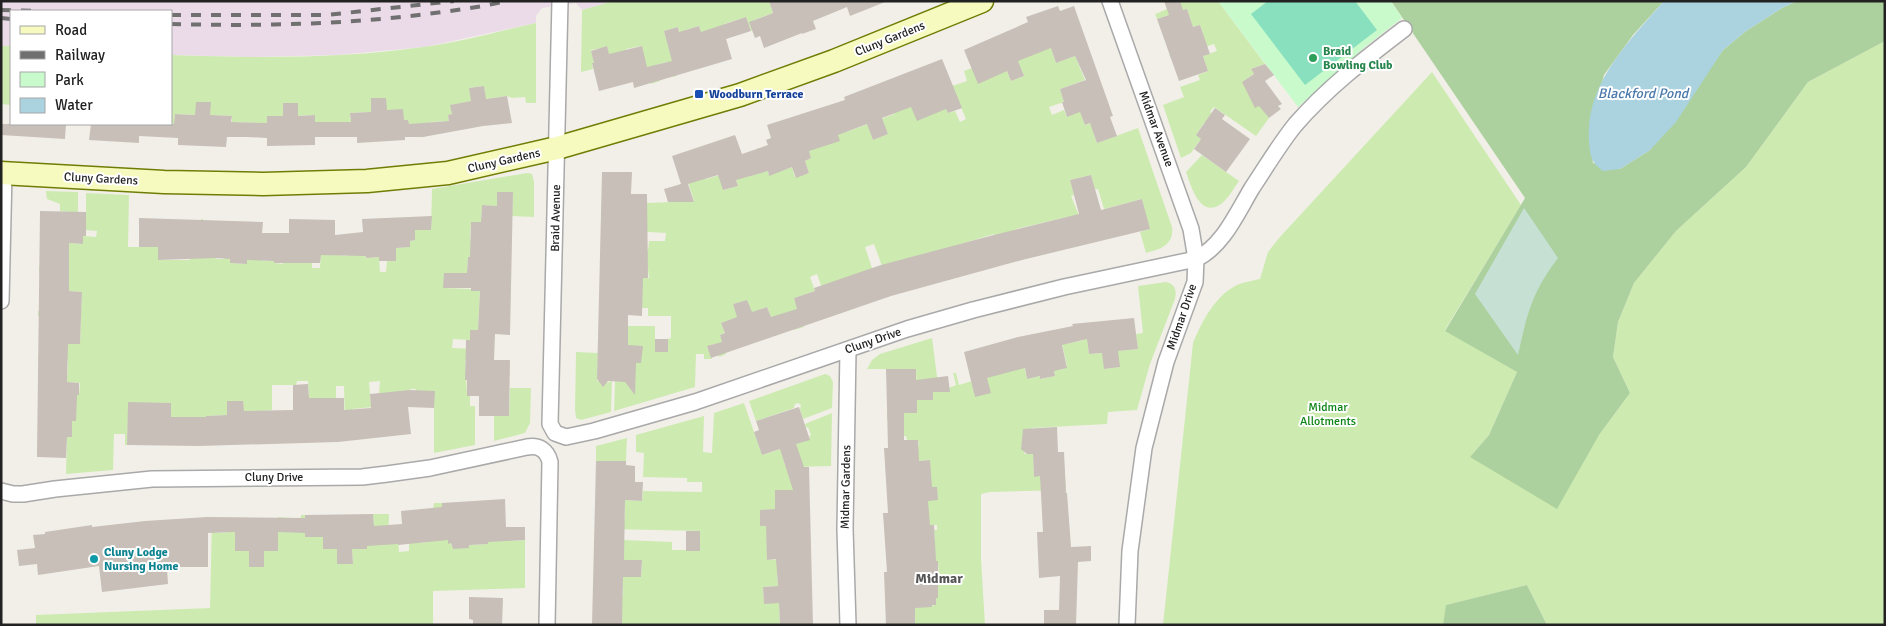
<svg xmlns="http://www.w3.org/2000/svg" width="1886" height="626" font-family="Signika,sans-serif">
<rect width="100%" height="100%" fill="#f2efe9"/>
<!-- industrial -->
<path fill="#ebdbe8" d="M1,1H613L582,10L576,3L542,8L536,16V23L425,47L337,55L249,57L171,55V11H11V46H1Z"/>
<!-- grass -->
<g fill="#cdebb0">
<path d="M613,1H769L773,13L754,20L757,28L751,31L746,17L724,24L729,38L726,39H703L699,26L685,30L683,45L678,27L664,31L677,76L671,77L667,62L656,65L660,81L651,84L641,46L626,49L628,59H610L607,47L591,50L594,63H592L593,69L581,72L582,10Z"/>
<path d="M1180,1H1218L1265,64L1251,69L1254,74L1242,82L1269,118L1256,136L1214,107L1210,112L1224,122L1204,123L1196,135L1206,142L1199,141L1191,153L1181,158L1163,105L1184,97L1180,87L1200,80L1198,75L1208,71L1203,56L1217,51L1214,44L1171,58L1169,55L1180,51L1203,33L1200,25L1193,27L1187,9L1157,19L1155,14L1180,4Z"/>
<path d="M536,23V103H526L525,97L512,98L507,96L485,99L484,86L469,88L472,101L451,105L452,114L448,115L449,121L430,122L431,135L425,136L424,138L423,137V126L409,127L408,120H404L386,111V98H371L372,112L350,113L352,131L345,122H325L315,126L314,115L297,116L298,103H283L284,116H267V127L257,133V123L238,122L231,135L232,116L209,115L210,102H196V115L175,114L174,131L167,124H171V55C255,58 340,59 423,47C461,42 499,31 536,23Z"/>
<path d="M1035,39L1059,52L1053,54L1056,63L1075,56L1085,80L1060,89L1064,102L1049,107L1052,115L1064,110L1067,117L1080,111L1085,125L1100,120L1094,135L1097,143L1138,128L1172,227C1174,245 1161,249 1146,253L1140,232L1149,229L1142,199L1104,209L1098,189H1095L1091,175L1070,180L1074,195L1071,196L1078,213L1086,244L1067,217L1016,229L999,250L994,234L947,248L935,268L930,252L882,266L874,244L865,247L878,286L839,280L849,310L839,314L827,302L817,274L810,277L815,291L794,298L804,327L794,330L788,315L771,317L767,307L750,313L747,300L733,304L738,317L721,323L725,333L720,335L726,354L719,357L714,344L707,347L712,359H704V354H696L695,387L614,411L615,381L627,382L628,326H655V352H668V339L671,338V316H648V308H632L643,278H649L648,269H633L630,249L648,250L649,241H665L666,233L631,231L647,203L694,201L684,169L701,164L706,179L720,175L724,190L738,186L734,172L761,161L757,148H759L769,175L792,167L795,177L809,173L805,161L811,158L807,146L832,120L845,115L840,102L845,100L846,132L868,124L873,140L888,134L881,119L894,114L882,83L941,96L948,113L955,111L960,122L966,119L952,86L967,81L964,71L972,68L1006,69L1011,81L1024,76L1017,61Z"/>
<path d="M1885,41V625H1547L1527,585L1447,605L1443,625H1163L1193,343C1202,321 1215,296 1237,285C1244,282 1252,281 1260,279L1268,252L1279,238L1432,72L1521,205L1445,330L1517,372L1489,435L1470,457L1599,435L1630,393L1613,357L1618,322L1634,283L1676,231L1746,167L1808,82Z"/>
<path d="M1,46H11V105L1,104Z"/>
<path d="M1202,155L1239,181C1234,188 1228,199 1221,204C1200,219 1191,186 1186,172Z"/>
<path d="M527,173L532,174L534,182V217L512,216L513,192H498L497,206L482,205L481,225L471,222L470,239H481V257H468L467,271H495V274L444,273V288L471,289V291H480L478,330H470V340L453,339L452,348L476,349V357H494V360H465L467,395L470,396V406H475V445L434,453V391H420L419,400H416V389H410V404L387,406V393L379,394L380,381L369,382L371,405L373,407L352,409L353,424L345,425L344,386H336V411L315,412L316,399L309,398L308,381H297L296,385H272V410L264,411V414L242,415L243,401H227L228,415L207,416V419H199L198,430H190V417H169L171,414V403H155L154,414L156,416H128L127,445H125V434H114L113,470L66,474L67,437H72V430L67,429V421H76V410H67V400H74L75,395H79L80,383L67,382L68,361H38V356H53V343L80,344L81,317L38,316V311L81,312L82,292L69,291V272H39V266L56,267V259H69V243L83,244V236L96,237L97,231L70,229V212L60,211V204L47,199L46,191L78,192V224H86V193L129,195L128,247H158V260H190L191,233L200,234L201,219H203L202,258H210V241H215V256L217,259H224L226,256H230V263L247,264L246,250L260,251V257L263,261H272L273,242H275V263L283,264L284,241H289V255H298V249H305L304,262L312,263V268H320L321,252L319,249L336,250L337,255L348,256V252H363V255L367,258L379,257L380,272H386L387,261H396L394,248L410,247V241L415,240V230H431L432,189Z"/>
<path d="M1166,282C1175,284 1177,290 1175,299L1150,364L1137,410L1108,412L1107,424L1032,428L1021,445L1025,454H1033L1034,476L1065,475L1066,490L990,492L981,494V559L985,625H915V606L932,607L936,598H938V590L913,579L939,578L938,561L912,562L926,540H935L934,530H937V525H930L917,488L930,460L919,461L915,446H919L918,440H907L906,436H896L904,419H887V413H917L916,369H867L872,360L880,354L932,338L939,392L956,385L953,373H956L959,385L972,381L975,396L986,378L1024,366L1027,379L1040,376L1041,379L1055,376L1053,363L1061,370L1067,366L1059,330H1063L1066,344L1084,340L1085,323L1089,354L1104,353V369L1119,367L1117,351L1138,349L1136,334L1143,333L1138,286Z"/>
<path d="M576,352L598,353L597,381H600L602,384L612,381L611,412L581,420L576,418L575,410Z"/>
<path d="M825,374L830,376L833,382L832,408L803,419L800,409L801,405L798,403L795,404L794,408L756,421L749,401Z"/>
<path d="M510,388H531L530,423L525,433L494,441V416H509Z"/>
<path d="M744,403L762,455L781,449L785,465L801,460L795,444L810,439L809,437L811,435L808,427L806,428L805,424L832,413L831,466L793,467L800,490H775V511L772,509L760,510V526H772L767,545V560L783,559L777,574L778,588L775,586L763,587L764,604L779,601L780,625H622L617,597L623,596V575L626,577H641L642,561L624,562V540L672,542V550H700V531L609,529L625,519V500L642,501L643,491L702,492V482H687V478L643,477L644,453L636,452V435L704,416L703,452L712,453L714,413Z"/>
<path d="M627,438L626,461H596V446Z"/>
<path d="M434,503H442L443,516L453,515L448,543H451V545L469,548V545L488,544V532L512,541L525,540V588L433,591V625H36V615L210,608L212,518L217,533L231,532V518H235V551H251L249,555V567H264V555L262,551H277L278,517L291,518V532H299L301,515H305V537H323L324,549H337V564H353L352,549L366,530H374L373,514H389L388,544L398,538L399,552L409,551V541L420,539V543L428,542Z"/>
</g>
<!-- forest -->
<g fill="#add19e">
<path d="M1391,1H1664L1633,35L1604,75L1589,134L1593,163L1620,169L1650,150L1723,50L1746,31L1782,8L1797,1H1885V41L1808,82L1746,167L1676,231L1634,283L1618,322L1613,357L1630,393L1599,435L1557,509L1470,457L1489,435L1517,372L1445,331L1525,198Z"/>
<path d="M1527,585L1547,625H1443L1446,605Z"/>
</g>
<!-- wetland -->
<path fill="#c6e0d4" d="M1524,208L1558,258C1532,292 1527,314 1518,355L1475,294Z"/>
<!-- park -->
<path fill="#c8facc" d="M1218,1H1391L1402,18L1366,46L1298,107Z"/>
<!-- pitch -->
<path fill="#88e0be" d="M1268,1H1355L1377,30L1305,85L1251,14Z"/>
<!-- water -->
<path fill="#aad3df" d="M1664,1H1797L1782,8L1746,31L1723,50L1676,122L1650,150L1620,169L1603,171C1591,162 1590,156 1589,141C1585,84 1629,41 1664,1Z"/>
<!-- building -->
<g fill="#c7bfb8">
<path d="M769,1H885V2L850,16L847,7L813,21L816,29L802,34V33L764,48L760,36L755,38L749,22L773,13Z"/>
<path d="M1164,1H1180L1183,10L1187,9L1193,27L1200,25L1210,54L1203,56L1208,71L1179,81L1157,19L1169,15Z"/>
<path d="M1058,6L1060,11L1074,6L1113,116L1110,117L1117,136L1097,143L1090,123L1085,125L1080,112L1067,117L1062,102H1064L1060,89L1086,80L1075,56L1056,63L1051,48L1018,61L1024,76L1011,81L1007,71L978,84L964,50L1028,22L1026,17Z"/>
<path d="M746,17L751,31L726,39L732,59L634,88L633,82L599,91L592,63H594L591,51L607,46L609,54L642,46L647,67L672,61L664,31L678,27L679,32L699,26L701,32Z"/>
<path d="M942,59L962,108L948,113L946,109L917,121L911,107L882,118L888,134L873,140L867,124L838,135L840,141L809,151L811,158L805,161L809,173L796,178L792,167L769,176L768,171L736,180L738,186L723,190L718,175L688,184L694,202H668L664,189L681,184L672,156L735,135L742,154L768,145L766,140L771,138L767,125L845,100L844,97Z"/>
<path d="M1265,64L1274,75L1265,81L1282,104L1278,106L1281,109L1269,118L1259,106L1255,108L1242,82L1254,74L1251,69Z"/>
<path d="M484,86L486,99L507,96L512,123L483,126L423,137H405V140L357,143V137H315V145L267,146V138L247,137H227L226,147L178,145V138L139,136V143L89,140L91,124H174L175,114L195,115L196,102H211L210,115L232,116L231,122L267,123V116H283V103H298V116L315,115V122H351L350,113L371,112V98H386L387,110L403,109L404,120H408L409,124L449,121L448,115L452,114L450,105L471,101L469,88Z"/>
<path d="M1215,108L1225,115L1222,119L1250,139L1226,172L1194,149L1201,139L1196,135Z"/>
<path d="M1,124H66L65,139L1,135Z"/>
<path d="M602,172H632L631,194H647L648,278H643L642,316L628,315V345L643,346L641,363H636L635,395L625,382L608,381L603,387L597,379Z"/>
<path d="M1091,175L1101,210L1142,199L1150,229L1022,260L891,296L711,358L707,346L722,342L720,335L725,333L721,323L737,317L733,304L747,300L752,312L767,307L771,317L797,309L794,298L815,291L814,288L881,265L990,236L1079,214L1070,180Z"/>
<path d="M497,192H513L510,335L495,334L494,360H510L509,416H479V396H467V380H465L466,340H470V330H478L480,291H471V288H443L444,273H467L468,257H470L471,222H481L482,205L497,206Z"/>
<path d="M40,211L86,212V236H83V244L69,243V291L82,292L80,344H68L67,382L79,383V395H77L76,421H72V437H67L66,458L37,457Z"/>
<path d="M432,216L431,230H415V240L410,241V247L396,248V261H379V257L367,258L365,256L321,255L320,263H274V261L247,260V264L230,263V259L216,258L158,260V247H139V218L263,222L262,233H289V219L335,220V235L363,232L362,219Z"/>
<path d="M1134,318L1138,349L1118,351L1120,367L1104,369L1102,353L1089,354L1087,339L1062,345L1067,368L1054,371L1055,376L1040,379V376L1027,379L1025,368L987,378L991,393L975,397L964,352L1018,337L1073,326L1072,324Z"/>
<rect x="655" y="339" width="13" height="13"/>
<path d="M886,369H916V380L948,376L950,392H933V400H917V413H904V440H918L919,461L930,460L932,487H937L938,500L928,501L930,525H934L936,561H938V598H936V605H932V607L915,608V625H886L884,572H887L883,513H888L884,448H888Z"/>
<path d="M308,384L309,398H344V410L371,408L370,394L410,390L435,391L434,408L408,407L411,434L338,442L198,446L127,445L128,402L171,403V417H206V416L227,415V401H243L244,411L293,410V385Z"/>
<path d="M799,407L810,440L796,444L804,467H809L813,625H780L779,603L764,604L763,587L778,586L776,559L767,560L766,526H760V510L775,509V490H793L780,449L762,455L754,432L759,430L756,421Z"/>
<path d="M1057,427L1058,452H1064L1066,493H1067L1071,547L1091,546V561L1078,562L1076,625H1044V610H1059L1060,576L1039,578L1037,532H1043L1040,476L1034,477L1033,454H1027L1021,449L1023,429Z"/>
<path d="M596,461H626V465L635,466V482H643L642,501L625,500L624,560H642L641,577H623L622,625H592Z"/>
<path d="M505,499L506,527H525V540L488,542V544L469,545V548L453,549L451,543L448,544V540L398,545V544L367,546V549H352L353,564H337V549H323V537H305V533L278,532V551H264V567H249V551H235V532L208,533V567H172L167,569L168,584L102,592L99,566L38,575L37,564L19,566L17,550L35,548L33,535L45,534V532L92,525V527L145,521L207,517L305,518V515L373,514L374,526L402,524L401,511L442,507V503Z"/>
<rect x="686" y="531" width="14" height="20"/>
<path d="M469,597L503,598L502,625H473V620L469,619Z"/>
</g>
<g fill="none" stroke-linecap="round" stroke-linejoin="round">
<!-- street casing -->
<g stroke="#a9a9a9" stroke-width="18">
<g id="street">
<path d="M560,1L550,424L555,433L566,437L594,431L695,402L907,329L973,310L1064,287L1196,259C1223,246 1237,213 1252,188C1266,167 1279,145 1295,125C1327,88 1366,58 1404,29"/>
<path d="M1110,1L1191,229L1196,259L1195,282L1166,362L1144,448L1130,551L1127,625"/>
<path d="M1,301L4,173"/>
<path d="M848,350L845,529L848,625"/>
<path d="M1,491L13,494H23L55,489L152,479L362,477L387,474L430,468L527,447C539,445 547,450 550,462L547,625"/>
</g>
</g>
<!-- secondary casing -->
<g stroke="#707d05" stroke-width="25">
<path id="secondary" d="M1,173L164,182L263,184L367,181L448,173L557,148L740,95L834,61L982,1"/>
</g>
<!-- street -->
<use href="#street" stroke="#fff" stroke-width="15"/>
<!-- secondary -->
<use href="#secondary" stroke="#f7fabf" stroke-width="22"/>
<!-- rail -->
<g stroke="#707070" stroke-width="4" stroke-dasharray="10 10" stroke-linecap="butt">
<path d="M1,10L38,11"/>
<path d="M171,15H327L454,1"/>
<path d="M1,18L11,19"/>
<path d="M171,24C248,26 324,25 401,17C436,13 472,9 507,1"/>
</g>
</g>
<!-- markers -->
<circle fill="#2e9e5b" stroke="#fff" stroke-width="2" cx="1313" cy="58" r="5"/>
<rect fill="#1a4fb4" stroke="#fff" stroke-width="2" x="694" y="89" width="10" height="10" rx="2.5"/>
<circle fill="#0f9aa8" stroke="#fff" stroke-width="2" cx="94" cy="559" r="5"/>
<g text-anchor="middle" dominant-baseline="central" stroke-width="4" stroke-linejoin="round" paint-order="stroke">
<!-- street labels -->
<g font-size="12" fill="#222" stroke="#fff">
<text transform="translate(890 39) rotate(-22)">Cluny Gardens</text>
<text transform="translate(1156 129) rotate(70)">Midmar Avenue</text>
<text transform="translate(504 161) rotate(-13)">Cluny Gardens</text>
<text transform="translate(101 179) rotate(3)">Cluny Gardens</text>
<text transform="translate(556 218) rotate(-89)">Braid Avenue</text>
<text transform="translate(1182 317) rotate(-71)">Midmar Drive</text>
<text transform="translate(873 341) rotate(-19)">Cluny Drive</text>
<text x="274" y="477">Cluny Drive</text>
<text transform="translate(846 487) rotate(-89)">Midmar Gardens</text>
</g>
<!-- leisure labels -->
<g font-size="12" font-weight="bold" fill="#27864d" stroke="#fff" text-anchor="start">
<text x="1323" y="51">Braid<tspan x="1323" dy="14">Bowling Club</tspan></text>
</g>
<!-- transit labels -->
<g font-size="12" font-weight="bold" fill="#164399" stroke="#fff" text-anchor="start">
<text x="709" y="94">Woodburn Terrace</text>
</g>
<!-- park labels -->
<g font-size="12" fill="#0c8416" stroke="#fff">
<text x="1328" y="407">Midmar<tspan x="1328" dy="14">Allotments</tspan></text>
</g>
<!-- culture labels -->
<g font-size="12" font-weight="bold" fill="#0d838f" stroke="#fff" text-anchor="start">
<text x="104" y="552">Cluny Lodge<tspan x="104" dy="14">Nursing Home</tspan></text>
</g>
<!-- water labels -->
<g font-size="14" font-style="italic" fill="#4a7aab" stroke="#fff">
<text x="1643" y="93">Blackford Pond</text>
</g>
<!-- neighbourhood labels -->
<g font-size="14" font-weight="bold" fill="#555" stroke="#fff">
<text x="939" y="578">Midmar</text>
</g>
</g>
<!-- border -->
<rect width="1886" height="626" fill="none" stroke="#222222" stroke-width="5"/>
<!-- legend -->
<rect x="10" y="10" width="162" height="115" fill="#ffffff" stroke="#a7a7a7"/>
<rect x="20" y="26" width="25" height="8" fill="#f7fabf" stroke="#a7a7a7"/>
<text x="55" y="35" font-size="15" fill="#222222">Road</text>
<rect x="20" y="51" width="25" height="8" fill="#707070" stroke="#a7a7a7"/>
<text x="55" y="60" font-size="15" fill="#222222">Railway</text>
<rect x="20" y="72" width="25" height="15" fill="#c8facc" stroke="#a7a7a7"/>
<text x="55" y="85" font-size="15" fill="#222222">Park</text>
<rect x="20" y="98" width="25" height="15" fill="#aad3df" stroke="#a7a7a7"/>
<text x="55" y="110" font-size="15" fill="#222222">Water</text>
</svg>
